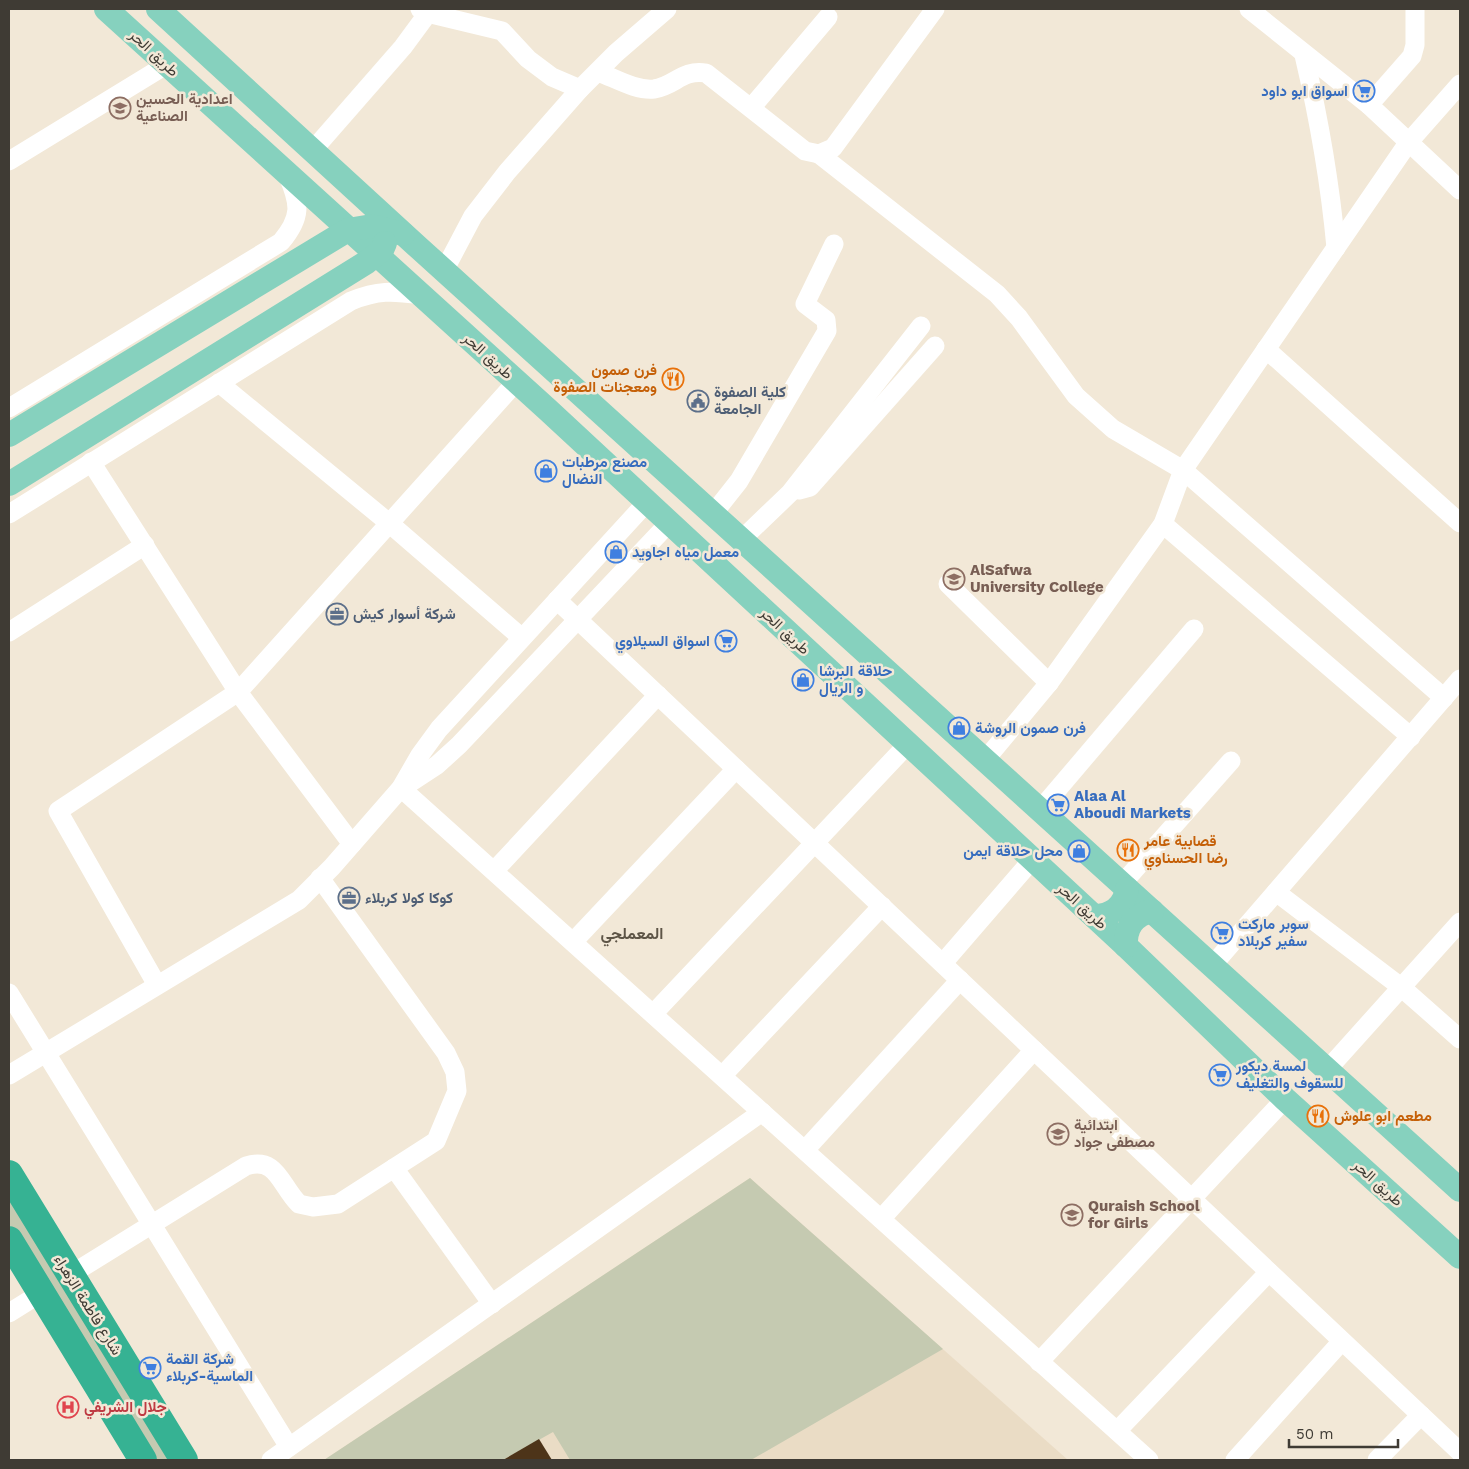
<svg xmlns="http://www.w3.org/2000/svg" width="1469" height="1469" font-family="'Work Sans',Vazirmatn,sans-serif">
<rect width="100%" height="100%" fill="#f2e8d7"/>
<!-- built -->
<path fill="#eadcc5" d="M750,1178L1068,1460H324Z"/>
<!-- green -->
<g fill="#c5cab1">
<path d="M750,1178L943,1349L751,1460H570L553,1432L503,1460H324Z"/>
<path d="M9,1195L171,1460H154L9,1224Z"/>
</g>
<!-- building -->
<path fill="#4d3419" d="M539,1439L552,1460H503Z"/>
<g fill="none" stroke-linecap="round" stroke-linejoin="round">
<!-- minor -->
<g stroke="#fff" stroke-width="19">
<path d="M420,9L427,13L502,31L528,59L552,77L580,89"/>
<path d="M1249,9L1369,105L1460,190"/>
<path d="M1304,55C1319,119 1330,182 1336,248"/>
<path d="M598,72C615,78 636,91 654,89C675,86 682,69 706,73L805,151L819,154L833,148L935,9"/>
<path d="M1369,105L1412,56L1415,45V9"/>
<path d="M751,108L828,17"/>
<path d="M313,150L403,47L431,9"/>
<path d="M819,154L997,294L1019,318L1076,396L1113,429L1183,470L1444,698"/>
<path d="M9,161L166,65"/>
<path d="M444,271L473,216L507,172L580,89L616,53L667,9"/>
<path d="M1266,349L1460,523"/>
<path d="M219,383L389,523L522,638"/>
<path d="M9,408L281,242C302,217 300,204 288,176"/>
<path d="M91,462L238,692L352,844"/>
<path d="M799,490L810,487L935,346"/>
<path d="M9,514L351,301C378,290 392,291 421,295"/>
<path d="M713,514L739,481L827,331L826,320L805,304L834,244"/>
<path d="M1163,524L1411,737"/>
<path d="M741,540L790,493L921,326"/>
<path d="M948,584L1049,683"/>
<path d="M557,600L1460,1452"/>
<path d="M9,632L145,545"/>
<path d="M985,760L1049,683L1163,524L1183,470L1408,143L1460,84"/>
<path d="M405,786L437,765L459,745L669,523"/>
<path d="M401,788L1149,1460"/>
<path d="M1040,810L1194,629"/>
<path d="M494,871L658,695"/>
<path d="M1122,884L1231,761"/>
<path d="M1276,892L1401,987L1460,1039"/>
<path d="M573,942L736,769"/>
<path d="M943,963L1032,860"/>
<path d="M1212,966L1460,679"/>
<path d="M157,985L58,811L238,692L517,381"/>
<path d="M9,993L289,1447"/>
<path d="M653,1014L907,745"/>
<path d="M1327,1070L1460,922"/>
<path d="M9,1075L299,900L332,867L401,788L420,755L439,729L647,502"/>
<path d="M722,1076L882,906"/>
<path d="M805,1150L960,980"/>
<path d="M394,1168L492,1304"/>
<path d="M881,1219L1034,1050"/>
<path d="M70,1275L246,1166C277,1156 280,1185 299,1204L313,1207L338,1204L436,1141L457,1091L455,1072L446,1053L320,878"/>
<path d="M9,1313L41,1293"/>
<path d="M1039,1362L1285,1099"/>
<path d="M1117,1431L1269,1272"/>
<path d="M271,1460L762,1112"/>
<path d="M1235,1460L1342,1341"/>
<path d="M1377,1460L1421,1415"/>
</g>
<!-- major -->
<g stroke="#86d1be" stroke-width="24">
<path d="M106,9L548,410L1126,946L1285,1099L1460,1257"/>
<path d="M158,9L419,248L1460,1190"/>
<path d="M9,435L348,230L372,226L403,234"/>
<path d="M9,484L367,262L382,250L385,243"/>
<path d="M1094,916C1112,916 1124,907 1127,889"/>
<path d="M1126,946C1125,927 1134,915 1152,911"/>
</g>
<!-- highway -->
<g stroke="#36b293" stroke-width="28">
<path d="M9,1174L184,1460"/>
<path d="M9,1240L143,1460"/>
</g>
</g>
<!-- icons -->
<defs>
<g id="supermarket-ring" transform="scale(1.125)"><circle r="9.5" fill="#f2e8d7" stroke="#3f7fe0" stroke-width="1.5"/><path d="M-6-5.5h2.5l.6 2H6L4.5 2H-2.5L-4.4-4H-6ZM-1.5 3.2a1.3 1.3 0 1 0 .1 0ZM3 3.2a1.3 1.3 0 1 0 .1 0Z" fill="#3f7fe0"/></g>
<g id="school-ring" transform="scale(1.125)"><circle r="9.5" fill="#f2e8d7" stroke="#8d6e63" stroke-width="1.5"/><path d="M0-5L7-2L0 1L-7-2ZM-4 1L0 2.5L4 1V4Q0 6-4 4Z" fill="#8d6e63"/></g>
<g id="restaurant-ring" transform="scale(1.125)"><circle r="9.5" fill="#f2e8d7" stroke="#e8710a" stroke-width="1.5"/><path d="M-5-6h1v4h1v-4h1v4h1v-4h1v5L-1.5 .5V6h-2V.5L-5-1ZM5-6V6H3V1.5H1.5Q1.5-4 5-6Z" fill="#e8710a"/></g>
<g id="civic-ring" transform="scale(1.125)"><circle r="9.5" fill="#f2e8d7" stroke="#5c6f8a" stroke-width="1.5"/><path d="M-.6-6.5H3V-4.5H.6V-3L4-1V1h2V6H-6V1h2V-1L-.6-3ZM-1.2 2.5V6h2.4V2.5Z" fill="#5c6f8a"/></g>
<g id="shop-ring" transform="scale(1.125)"><circle r="9.5" fill="#f2e8d7" stroke="#3f7fe0" stroke-width="1.5"/><path d="M-5-2.5h2.3a2.7 3.5 0 0 1 5.4 0H5L5.5 6h-11ZM-1.5-2.5h3a1.5 2.3 0 0 0-3 0Z" fill="#3f7fe0"/></g>
<g id="university-ring" transform="scale(1.125)"><circle r="9.5" fill="#f2e8d7" stroke="#8d6e63" stroke-width="1.5"/><path d="M0-5L7-2L0 1L-7-2ZM-4 1L0 2.5L4 1V4Q0 6-4 4Z" fill="#8d6e63"/></g>
<g id="office-ring" transform="scale(1.125)"><circle r="9.5" fill="#f2e8d7" stroke="#5c6f8a" stroke-width="1.5"/><path d="M-6-3h4V-5.5h4V-3h4V5H-6ZM-1-4.5V-3h2v-1.5ZM-6 0V1H6V0Z" fill="#5c6f8a"/></g>
<g id="hospital-ring" transform="scale(1.125)"><circle r="9.5" fill="#f2e8d7" stroke="#e0444e" stroke-width="1.5"/><path d="M-5-5h3v3.5h4V-5h3V5h-3V1.5h-4V5h-3Z" fill="#e0444e"/></g>
</defs>
<g fill-rule="evenodd">
<use href="#supermarket-ring" x="1364" y="91"/>
<use href="#school-ring" x="120" y="108"/>
<use href="#restaurant-ring" x="673" y="379"/>
<use href="#civic-ring" x="698" y="401"/>
<use href="#shop-ring" x="546" y="471"/>
<use href="#shop-ring" x="616" y="552"/>
<use href="#university-ring" x="954" y="579"/>
<use href="#office-ring" x="337" y="614"/>
<use href="#supermarket-ring" x="726" y="641"/>
<use href="#shop-ring" x="803" y="680"/>
<use href="#shop-ring" x="959" y="728"/>
<use href="#supermarket-ring" x="1058" y="805"/>
<use href="#restaurant-ring" x="1128" y="850"/>
<use href="#shop-ring" x="1079" y="851"/>
<use href="#office-ring" x="349" y="898"/>
<use href="#supermarket-ring" x="1222" y="933"/>
<use href="#supermarket-ring" x="1220" y="1075"/>
<use href="#restaurant-ring" x="1318" y="1116"/>
<use href="#school-ring" x="1058" y="1134"/>
<use href="#school-ring" x="1072" y="1215"/>
<use href="#supermarket-ring" x="150" y="1368"/>
<use href="#hospital-ring" x="68" y="1407"/>
</g>
<g text-anchor="middle" dominant-baseline="central" stroke-width="5" stroke-linejoin="round" paint-order="stroke">
<!-- street labels -->
<g font-size="15" fill="#3f3b34" stroke="#f2e8d7">
<text transform="translate(154 53) rotate(43)">طريق الحر</text>
<text transform="translate(488 356) rotate(42)">طريق الحر</text>
<text transform="translate(785 631) rotate(43)">طريق الحر</text>
<text transform="translate(1082 906) rotate(42)">طريق الحر</text>
<text transform="translate(1378 1183) rotate(42)">طريق الحر</text>
<text transform="translate(88 1305) rotate(58)">شارع فاطمة الزهراء</text>
</g>
<!-- shop labels -->
<g font-size="15" font-weight="bold" fill="#366cbe" stroke="#f2e8d7" text-anchor="start">
<text x="1348" y="91" text-anchor="end">اسواق ابو داود</text>
<text x="562" y="462">مصنع مرطبات<tspan x="562" dy="17">النضال</tspan></text>
<text x="632" y="552">معمل مياه اجاويد</text>
<text x="710" y="641" text-anchor="end">اسواق السيلاوي</text>
<text x="819" y="671">حلاقة البرشا<tspan x="819" dy="17">و الريال</tspan></text>
<text x="975" y="728">فرن صمون الروشة</text>
<text x="1074" y="796">Alaa Al<tspan x="1074" dy="17">Aboudi Markets</tspan></text>
<text x="1063" y="851" text-anchor="end">محل حلاقة ايمن</text>
<text x="1238" y="924">سوبر ماركت<tspan x="1238" dy="17">سفير كربلاد</tspan></text>
<text x="1236" y="1066">لمسة ديكور<tspan x="1236" dy="17">للسقوف والتغليف</tspan></text>
<text x="166" y="1359">شركة القمة<tspan x="166" dy="17">الماسية-كربلاء</tspan></text>
</g>
<!-- education labels -->
<g font-size="15" font-weight="bold" fill="#785e54" stroke="#f2e8d7" text-anchor="start">
<text x="136" y="99">اعدادية الحسين<tspan x="136" dy="17">الصناعية</tspan></text>
<text x="970" y="570">AlSafwa<tspan x="970" dy="17">University College</tspan></text>
<text x="1074" y="1125">ابتدائية<tspan x="1074" dy="17">مصطفى جواد</tspan></text>
<text x="1088" y="1206">Quraish School<tspan x="1088" dy="17">for Girls</tspan></text>
</g>
<!-- food labels -->
<g font-size="15" font-weight="bold" fill="#c56008" stroke="#f2e8d7" text-anchor="start">
<text x="657" y="370" text-anchor="end">فرن صمون<tspan x="657" dy="17">ومعجنات الصفوة</tspan></text>
<text x="1144" y="841">قصابية عامر<tspan x="1144" dy="17">رضا الحسناوي</tspan></text>
<text x="1334" y="1116">مطعم ابو علوش</text>
</g>
<!-- service labels -->
<g font-size="15" font-weight="bold" fill="#4e5e75" stroke="#f2e8d7" text-anchor="start">
<text x="714" y="392">كلية الصفوة<tspan x="714" dy="17">الجامعة</tspan></text>
<text x="353" y="614">شركة أسوار كيش</text>
<text x="365" y="898">كوكا كولا كربلاء</text>
</g>
<!-- health labels -->
<g font-size="15" font-weight="bold" fill="#be3a42" stroke="#f2e8d7" text-anchor="start">
<text x="84" y="1407">جلال الشريفي</text>
</g>
<!-- neighbourhood labels -->
<g font-size="16" font-weight="bold" fill="#5e5547" stroke="#f2e8d7">
<text x="632" y="933">المعملجي</text>
</g>
</g>
<!-- border -->
<rect width="1469" height="1469" fill="none" stroke="#3f3b34" stroke-width="20"/>
<!-- scale -->
<path d="M1289 1439v8h109v-8" fill="none" stroke="#3f3b34" stroke-width="2.5"/>
<text x="1296" y="1439" font-size="15" fill="#3f3b34" stroke="#f2e8d7" stroke-width="4" paint-order="stroke">50 m</text>
</svg>
